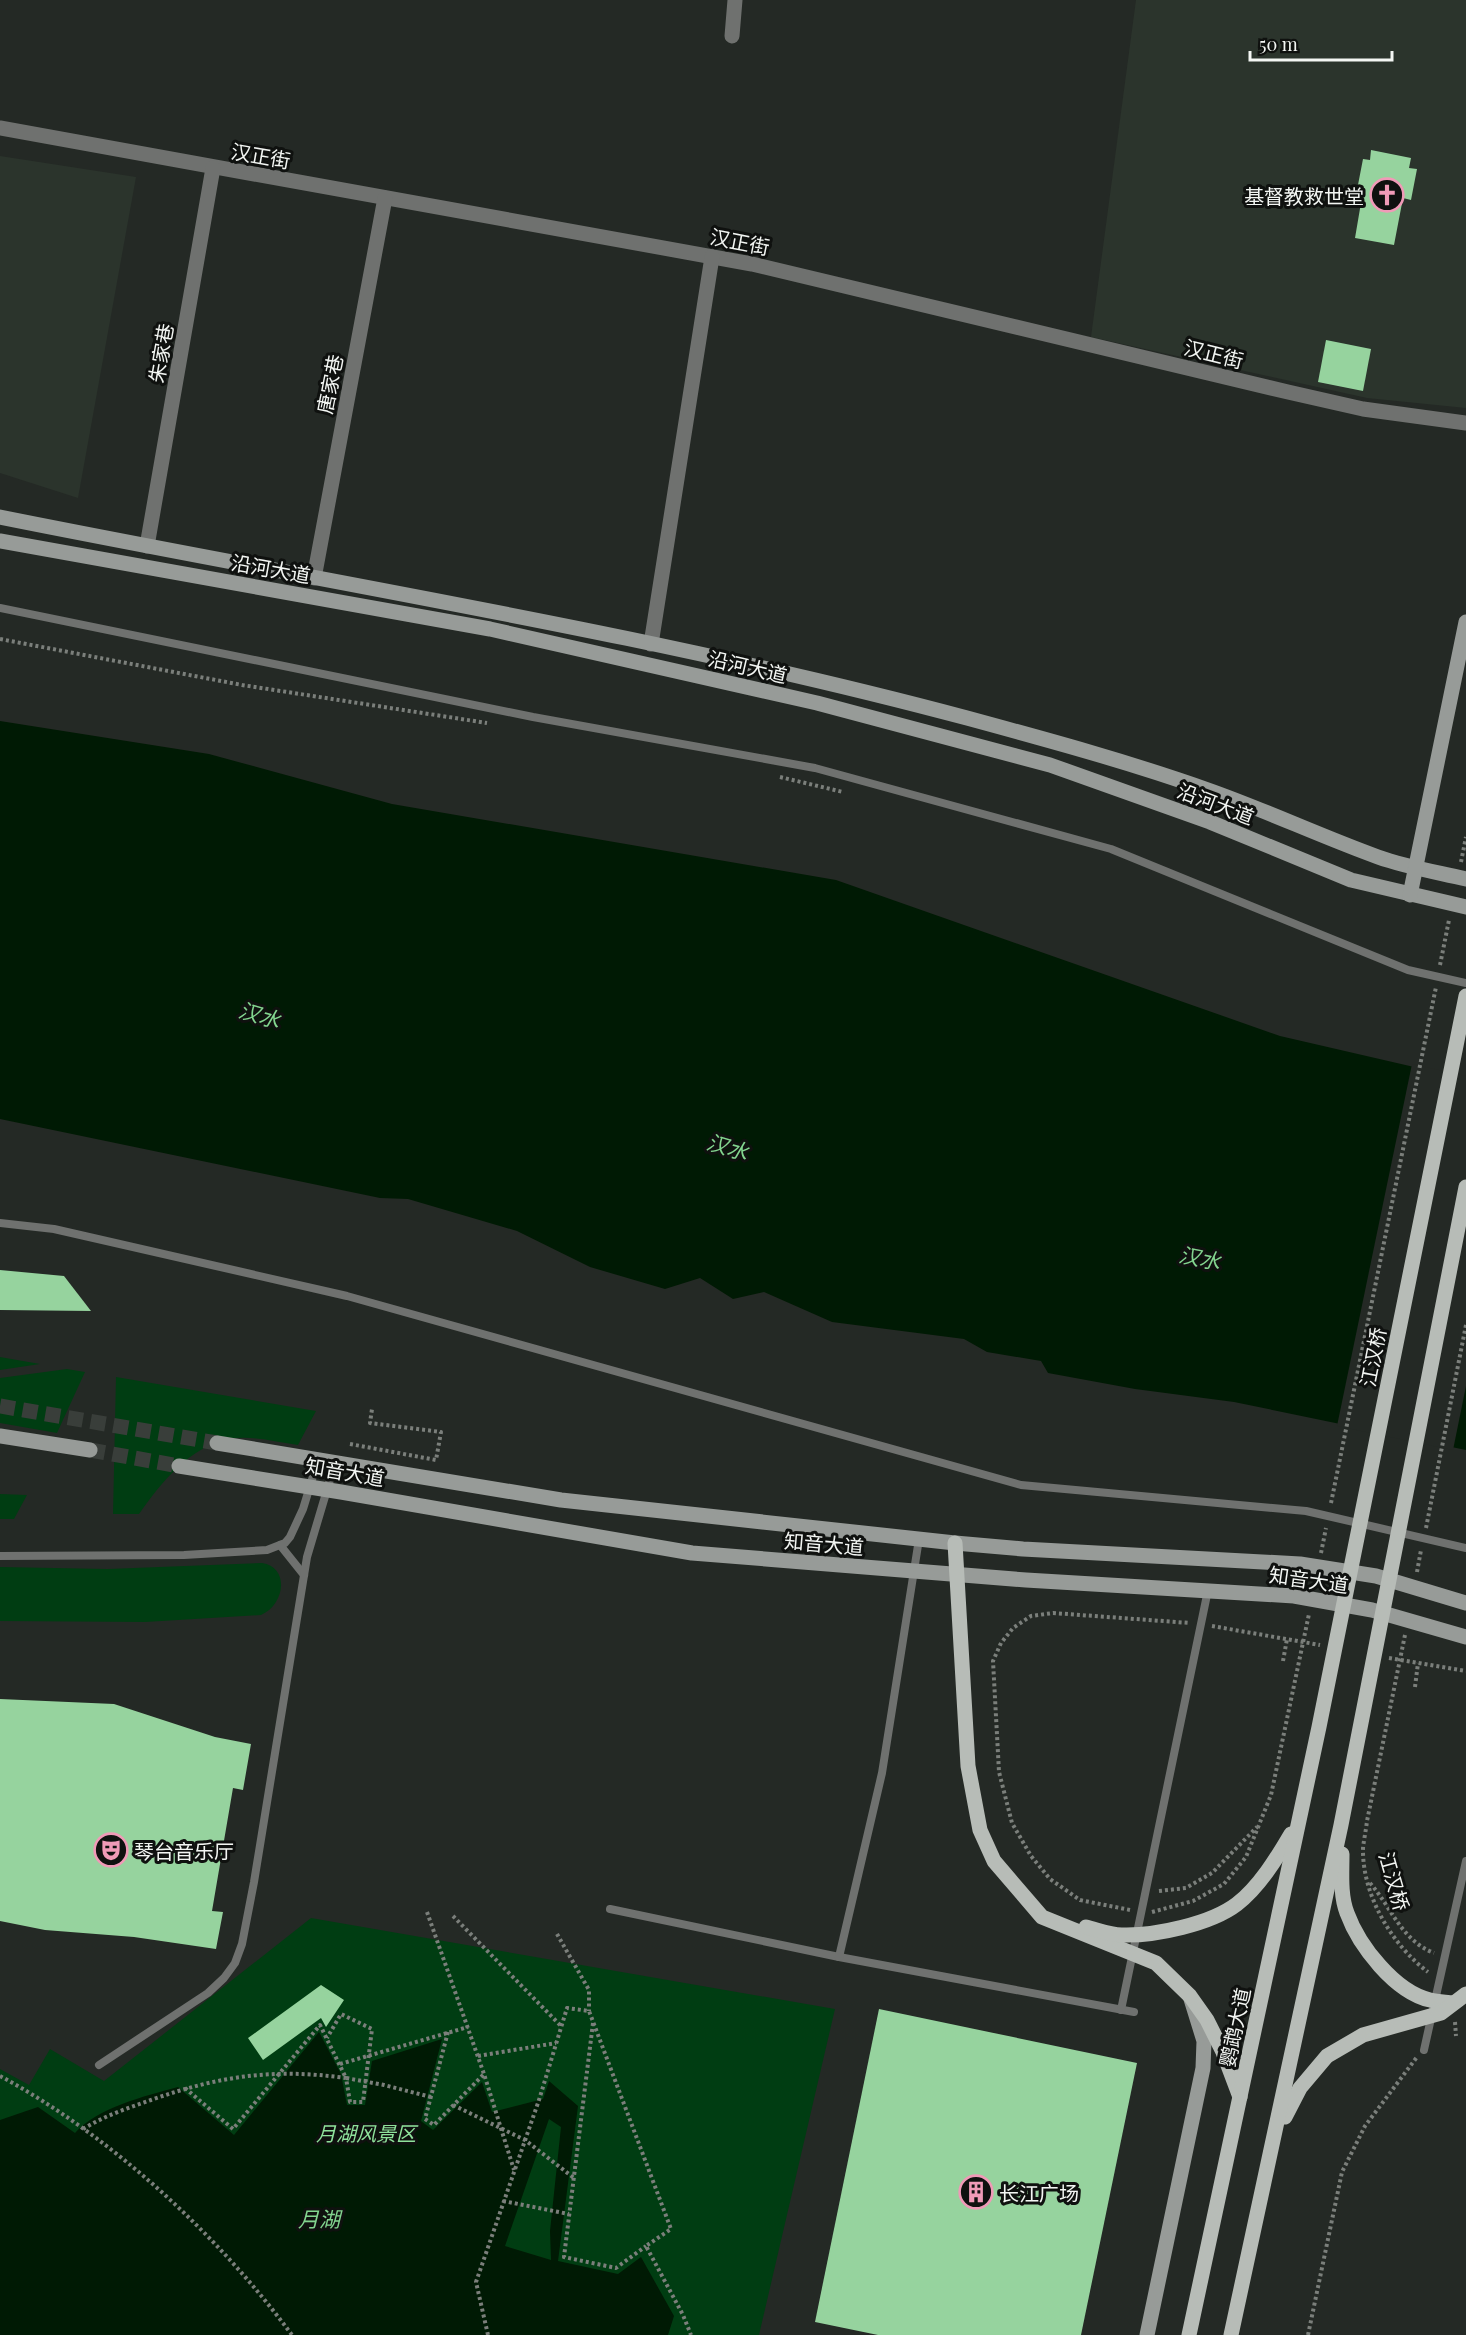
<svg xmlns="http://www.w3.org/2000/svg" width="1466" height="2335" font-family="'Playfair Display','Noto Sans SC',serif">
<rect width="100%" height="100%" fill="#242925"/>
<!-- built -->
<g fill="#2b342c">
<path d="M1136,0H1466V408L1367,398L1091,337Z"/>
<path d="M0,156L136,177L78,498L0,473Z"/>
</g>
<!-- green -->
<g fill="#003d12">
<path d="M0,1357L40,1364L0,1370Z"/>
<path d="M67,1369L85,1372L57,1433L0,1423V1378Z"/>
<path d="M116,1377L316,1411L298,1445C276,1442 252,1435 229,1439C189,1447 161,1483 139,1514H113Z"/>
<path d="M0,1494L27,1495L14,1519H0Z"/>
<path d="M262,1563C290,1567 285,1605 261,1615L145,1622L0,1621V1567L108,1569Z"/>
<path d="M311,1918L835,2009L759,2335H0V2069L29,2085L50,2049L104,2081Z"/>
</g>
<!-- water -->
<g fill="#001a04" fill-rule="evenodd">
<path d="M0,721L209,754L392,804L836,880L1280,1036L1466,1079V1450L1234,1402L1135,1389L1048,1373L1041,1361L987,1352L964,1339L832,1322L764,1292L733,1299L700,1278L665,1289L590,1267L517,1231L408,1199L380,1198L0,1119Z"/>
<path d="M319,2032L341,2074L347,2105H365L372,2061L442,2039L421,2121L433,2130L482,2082L492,2112L543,2099L549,2081L578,2106L558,2261L618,2274L641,2257L674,2316L668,2335H0V2120L38,2107L75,2133C97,2108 145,2096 178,2087L234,2135ZM549,2119L561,2127L550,2231L551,2260L505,2246Z"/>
</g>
<!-- pier -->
<path fill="#242925" d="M1412,1064L1466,1076V1386L1453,1450L1337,1426Z"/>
<!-- building -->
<g fill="#96d39e">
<path d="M1371,150L1411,158L1409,168L1417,169L1411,200L1403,198L1394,245L1355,238L1363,191L1357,190L1363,159L1370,160Z"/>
<path d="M1326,340L1371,349L1363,391L1318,382Z"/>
<path d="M0,1270L64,1276L91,1311L0,1310Z"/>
<path d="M0,1699L114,1704L215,1737L251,1744L243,1790L233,1788L212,1911L223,1912L216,1949L134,1937L45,1930L0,1921Z"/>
<path d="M321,1985L344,2000L326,2027L321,2018L263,2060L248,2038Z"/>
<path d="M879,2009L1137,2063L1081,2335H878L815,2322Z"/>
</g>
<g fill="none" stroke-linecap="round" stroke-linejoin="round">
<!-- secondary-tunnel -->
<g stroke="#393e3a" stroke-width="15" stroke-dasharray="15 8" stroke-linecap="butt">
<path d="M0,1406L217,1443"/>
<path d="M90,1450L179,1466"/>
</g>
<!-- path -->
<g stroke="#7b7f7b" stroke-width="4" stroke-dasharray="3 3" stroke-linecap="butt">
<path d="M0,639L242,685L487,723"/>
<path d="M780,777L843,792"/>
<path d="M1461,862L1466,837"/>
<path d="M1440,965L1449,920"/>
<path d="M350,1444L436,1460L441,1432L370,1423L372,1409"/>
<path d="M1331,1503L1436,987"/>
<path d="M1426,1528L1466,1325"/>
<path d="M1321,1553L1326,1528"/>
<path d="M1417,1572L1421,1550"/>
<path d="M1212,1626L1320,1645"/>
<path d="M1405,1635L1367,1821C1366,1830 1364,1839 1363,1848C1362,1895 1392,1945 1428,1972"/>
<path d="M1389,1658L1466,1671"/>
<path d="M1283,1661L1287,1639"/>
<path d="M1415,1687L1418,1663"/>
<path d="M1370,1883C1392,1908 1401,1940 1434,1953"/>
<path d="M1159,1891L1186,1888L1212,1873L1257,1827"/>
<path d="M1130,1910L1080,1900L1050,1879L1031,1856L1012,1823L999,1772L993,1661L1001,1643L1013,1628L1031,1616L1053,1613L1190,1623"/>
<path d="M427,1912L484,2074L514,2170"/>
<path d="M1152,1912L1193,1901L1224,1884L1246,1857L1271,1795L1309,1614"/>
<path d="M453,1916L561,2026"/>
<path d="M557,1934L589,1990V2011"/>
<path d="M1455,2022L1456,2036"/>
<path d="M593,2023L564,2257L616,2268L646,2246"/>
<path d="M448,2032L425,2119L434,2125L484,2074"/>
<path d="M478,2056L556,2043"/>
<path d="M340,2064L468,2027"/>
<path d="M0,2076C111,2136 217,2234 292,2335"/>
<path d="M185,2088L233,2129L320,2025L346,2078L384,2085L431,2097"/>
<path d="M453,2105L525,2140L574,2178"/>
<path d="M83,2129C104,2116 128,2108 151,2100C219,2076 273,2068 346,2078L350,2102H363L372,2029L341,2014L327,2038"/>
<path d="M503,2201L569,2214"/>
<path d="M488,2335L476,2282L539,2100L567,2008L589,2011L671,2229L646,2246L683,2315L691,2335"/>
<path d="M1308,2335L1342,2172L1365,2126L1417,2057"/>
</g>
<!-- lane -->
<g stroke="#6f716f" stroke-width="8">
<path d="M0,608L533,717L815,768L1111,849L1408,970L1466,983"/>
<path d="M0,1223L54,1229L347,1296L1021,1485L1306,1511L1466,1548"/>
<path d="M280,1545L304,1575"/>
<path d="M0,1556L184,1555L267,1550L285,1543L290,1537L303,1509L318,1460"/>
<path d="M610,1909L839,1957L1134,2012"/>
<path d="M839,1957L882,1773L919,1539"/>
<path d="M1121,2010L1208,1590"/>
<path d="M1424,2050L1466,1861"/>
<path d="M99,2065L208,1993L224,1978L235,1963L242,1944L254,1882L307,1557L335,1463"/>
</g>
<!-- street -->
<g stroke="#6f716f" stroke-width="15">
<path d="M732,36L735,0"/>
<path d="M0,128L752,264L1288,392L1363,409L1466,423"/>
<path d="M147,546L213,168"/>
<path d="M314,578L385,198"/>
<path d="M651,644L712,257"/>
</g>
<!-- secondary -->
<g stroke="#979b98" stroke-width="15">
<path d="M0,517C323,582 649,633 967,718C1048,740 1129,762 1208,790C1265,810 1320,836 1378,857C1406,867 1436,872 1466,879"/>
<path d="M0,541L490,629L817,703L1050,765L1210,822L1351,880L1466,907"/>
<path d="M1410,895L1466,622"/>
<path d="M0,1436L90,1450"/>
<path d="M217,1443L561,1500L955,1543L1023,1549L1300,1564L1376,1576L1466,1603"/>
<path d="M179,1466L341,1492L692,1553L1026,1580L1294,1596L1372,1610L1466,1637"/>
<path d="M1147,2335L1203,2068L1204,2041L1191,1999"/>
</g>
<!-- primary -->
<g stroke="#b7bcb7" stroke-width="15">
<path d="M955,1543L968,1766L980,1830L994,1861L1042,1917L1156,1963L1190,1996L1207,2020L1223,2052L1240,2097"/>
<path d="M1342,1854C1342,1873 1340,1895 1347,1913C1359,1946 1395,1992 1430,2000C1438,2002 1446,2002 1453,2003"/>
<path d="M1086,1927C1098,1930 1110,1935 1122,1935C1155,1936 1211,1924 1237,1904C1259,1887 1277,1858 1291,1834"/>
<path d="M1285,2117L1300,2088L1327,2056L1363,2035L1441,2013L1466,1994"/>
<path d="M1189,2335L1319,1727L1466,996"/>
<path d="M1231,2335L1341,1825L1466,1187"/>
</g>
</g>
<!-- icons -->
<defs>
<g id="church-ring" transform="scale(1.725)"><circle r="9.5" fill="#0f110f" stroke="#f09ab7" stroke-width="1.5"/><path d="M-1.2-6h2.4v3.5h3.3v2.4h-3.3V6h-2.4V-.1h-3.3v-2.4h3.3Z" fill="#f09ab7"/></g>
<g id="theatre-ring" transform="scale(1.725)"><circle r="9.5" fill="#0f110f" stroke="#f09ab7" stroke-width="1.5"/><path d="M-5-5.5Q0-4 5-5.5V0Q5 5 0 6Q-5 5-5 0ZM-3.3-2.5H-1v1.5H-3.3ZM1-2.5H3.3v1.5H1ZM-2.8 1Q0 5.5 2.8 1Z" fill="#f09ab7"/></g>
<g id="building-ring" transform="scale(1.725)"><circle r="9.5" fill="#0f110f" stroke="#f09ab7" stroke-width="1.5"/><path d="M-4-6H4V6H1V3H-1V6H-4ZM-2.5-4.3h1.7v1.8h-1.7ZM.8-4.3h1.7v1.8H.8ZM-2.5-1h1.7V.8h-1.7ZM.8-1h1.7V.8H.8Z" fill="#f09ab7"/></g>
</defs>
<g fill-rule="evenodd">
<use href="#church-ring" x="1387" y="195"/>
<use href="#theatre-ring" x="111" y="1850"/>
<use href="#building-ring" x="976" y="2192"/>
</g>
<g text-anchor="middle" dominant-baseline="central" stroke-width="6" stroke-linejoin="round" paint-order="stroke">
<!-- street labels -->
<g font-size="20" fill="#f3f6f3" stroke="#0f110f">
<text transform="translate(261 155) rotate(10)">汉正街</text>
<text transform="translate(740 241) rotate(11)">汉正街</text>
<text transform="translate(160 353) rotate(-80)">朱家巷</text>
<text transform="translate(1214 353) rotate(14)">汉正街</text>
<text transform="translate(329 384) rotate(-79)">唐家巷</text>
<text transform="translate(271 568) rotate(10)">沿河大道</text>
<text transform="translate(748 666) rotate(13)">沿河大道</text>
<text transform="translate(1216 803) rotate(21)">沿河大道</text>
<text transform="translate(1372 1357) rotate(-79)">江汉桥</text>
<text transform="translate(345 1471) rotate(10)">知音大道</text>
<text transform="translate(824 1543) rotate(5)">知音大道</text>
<text transform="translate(1309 1579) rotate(8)">知音大道</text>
<text transform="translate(1395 1881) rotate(74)">江汉桥</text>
<text transform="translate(1234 2027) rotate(-78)">鹦鹉大道</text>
</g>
<!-- poi labels -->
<g font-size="20" fill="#f3f6f3" stroke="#0f110f" text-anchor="start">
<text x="1364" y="195" text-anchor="end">基督教救世堂</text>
<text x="134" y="1850">琴台音乐厅</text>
<text x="999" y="2192">长江广场</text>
</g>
<!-- park labels -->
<g font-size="20" font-style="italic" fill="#8fe29b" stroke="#0f110f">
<text x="366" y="2132">月湖风景区</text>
</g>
<!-- water labels -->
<g font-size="21" font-style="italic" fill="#83d58f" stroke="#0f110f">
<text transform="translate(260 1014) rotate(16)">汉水</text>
<text transform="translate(728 1146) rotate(16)">汉水</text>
<text transform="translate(1200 1257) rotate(11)">汉水</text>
<text x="319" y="2218">月湖</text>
</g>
</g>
<!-- scale -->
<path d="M1250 51v9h142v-9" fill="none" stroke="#f3f6f3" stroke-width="3"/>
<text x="1259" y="51" font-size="18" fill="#f3f6f3" stroke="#0f110f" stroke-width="4.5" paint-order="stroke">50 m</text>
</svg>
